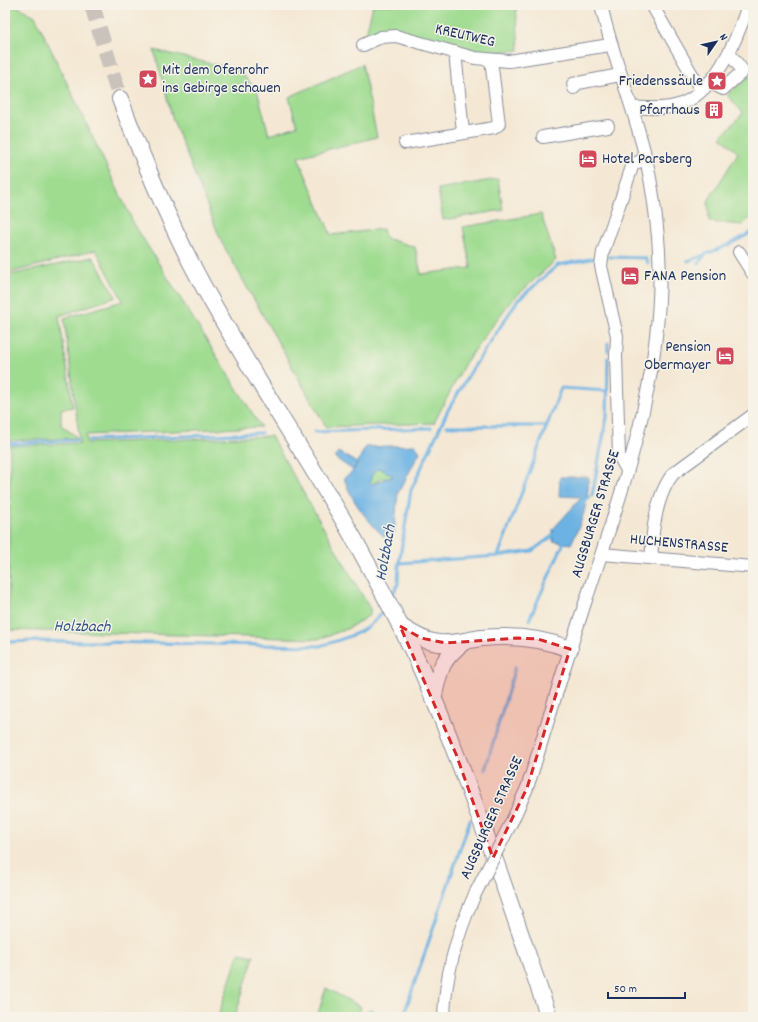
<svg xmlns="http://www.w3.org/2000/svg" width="758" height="1022" font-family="Dekko,sans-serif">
<rect width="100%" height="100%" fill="#f7f3e8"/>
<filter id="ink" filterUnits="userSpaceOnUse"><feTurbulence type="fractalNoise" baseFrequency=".025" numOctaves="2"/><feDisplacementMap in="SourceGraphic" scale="8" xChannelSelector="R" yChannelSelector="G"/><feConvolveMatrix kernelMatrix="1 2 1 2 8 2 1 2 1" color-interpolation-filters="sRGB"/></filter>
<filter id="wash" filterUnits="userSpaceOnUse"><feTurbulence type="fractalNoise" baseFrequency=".012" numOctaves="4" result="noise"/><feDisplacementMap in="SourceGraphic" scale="16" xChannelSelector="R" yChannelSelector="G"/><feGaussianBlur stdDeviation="0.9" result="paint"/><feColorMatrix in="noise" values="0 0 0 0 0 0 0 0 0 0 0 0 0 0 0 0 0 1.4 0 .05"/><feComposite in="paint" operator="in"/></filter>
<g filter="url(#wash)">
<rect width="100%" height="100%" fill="#f4e8d4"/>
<!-- green -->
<g fill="#9fdc90" stroke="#5d8677">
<path d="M5,5H15L35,16L134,224L261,427L86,435L87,443L271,436L370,609V615L347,629L318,639L8,630L10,446L80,443L64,318L123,301L96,250L5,274Z"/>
<path d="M373,5H516L519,50L481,53L398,33L364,42Z"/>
<path d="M154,50L238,70L257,90L269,135L297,126L289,97L362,64L377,137L298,157L331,235L383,229L385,238L415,247L421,274L471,268L463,227L541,214L556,260L510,302L465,363L434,423L326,427L222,243L173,120Z"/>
<path d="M753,75V215L743,225L709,222L708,201L738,153L721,137L743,113L727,95L748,77Z"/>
<path d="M498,179L503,210L443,220L438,189Z"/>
<path d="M93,257L116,297L59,316L73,407L61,409V425L78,438L5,441V276Z"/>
<path d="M379,468L394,476L390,478H382L372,484L370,482L375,470Z"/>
<path d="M239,953L254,956L235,1017H218Z"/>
<path d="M326,988L361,1007L358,1017H317Z"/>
<path d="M370,1009L390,1017H365L366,1012Z"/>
</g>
<!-- water -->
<g fill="#6cb2e3" stroke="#4470a0" fill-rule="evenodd">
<path d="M415,445L420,452L398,493L394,533L384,537C365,517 353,504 344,478C358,471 357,459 366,447ZM379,468L393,476C392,477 375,483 372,484L370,482C371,476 373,471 379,468Z"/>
<path d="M338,452L357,463L353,470L335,458Z"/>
<path d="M560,477H589C587,507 584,517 571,544L553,541V529L582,497L559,496Z"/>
</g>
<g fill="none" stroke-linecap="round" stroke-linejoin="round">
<!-- stream -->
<g stroke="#6cb2e3" stroke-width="3">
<path d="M609,257L645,258L648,263"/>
<path d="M688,261C711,253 733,244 753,231"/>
<path d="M699,263L705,255"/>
<path d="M608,351V343"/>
<path d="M447,426H547"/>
<path d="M315,432L431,428"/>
<path d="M89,440L261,433"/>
<path d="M5,444L78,440"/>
<path d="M585,502L592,495L607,417L608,358"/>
<path d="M498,556L561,388L607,391"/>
<path d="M399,563L498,556L532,551L555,534"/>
<path d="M391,597L398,584L399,563L411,490L448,410L473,368L518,300L558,265L596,258"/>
<path d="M529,620L565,540"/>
<path d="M5,642L37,641L320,646C346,638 372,632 385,607"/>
<path d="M485,770L515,667"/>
<path d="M403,1017L470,820"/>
</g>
</g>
</g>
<g filter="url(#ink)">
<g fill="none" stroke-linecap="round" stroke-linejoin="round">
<!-- major-tunnel -->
<path stroke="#c9c3bc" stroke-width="16" stroke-dasharray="16 8" stroke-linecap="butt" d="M92,5L120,99"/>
<!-- minor casing -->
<g stroke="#888c99" stroke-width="14">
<g id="minor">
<path d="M652,5L701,90"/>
<path d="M363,45L381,37L396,36L475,58L509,61L610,45"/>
<path d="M455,52L463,132"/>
<path d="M709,82L723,89L743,71L729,53"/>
<path d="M574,88L573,84L620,75"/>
<path d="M632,108C646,107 662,110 675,106C714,96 737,40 748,5"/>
<path d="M543,137L608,126"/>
<path d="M405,143L494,128L499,124L491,60"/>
<path d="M739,252L753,274"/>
<path d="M627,470L619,456L616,356L617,336L601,266L603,252L633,164L646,159"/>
<path d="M602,554L753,567"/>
<path d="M652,558C651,533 657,492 674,473L753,415"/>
<path d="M513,819L527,788L536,760C552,707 568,655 585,603C624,486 669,362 658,237C655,206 649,166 640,136C628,92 611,50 601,5"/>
<path d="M444,1017C445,975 458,932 475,894"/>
</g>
</g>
<!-- major casing -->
<g stroke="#888c99" stroke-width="18">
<g id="major">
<path d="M120,99C144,162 169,223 201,282C248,369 304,451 353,537C377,581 402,626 422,671C471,784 509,901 549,1017"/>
<path d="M400,626C410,632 421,640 433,642C448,646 466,640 482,638C512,635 542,638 570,649"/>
<path d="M433,699C440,669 440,660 465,641"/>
</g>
</g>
<!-- minor -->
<use href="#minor" stroke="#fff" stroke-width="12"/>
<!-- major -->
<use href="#major" stroke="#fff" stroke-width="16"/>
<!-- minor-bridge casing -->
<g stroke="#888c99" stroke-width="14" stroke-linecap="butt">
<path id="minor-bridge" d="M475,894L513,819"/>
</g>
<!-- minor-bridge -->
<use href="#minor-bridge" stroke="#fff" stroke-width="12"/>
</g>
</g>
<!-- marked area -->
<path fill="#d62828" fill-opacity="0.2" stroke="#d62828" stroke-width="3" stroke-dasharray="8 5" stroke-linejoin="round" d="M400,626L421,638L446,643L518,638L538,639L570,649L527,788L493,858L456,754Z"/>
<!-- icons -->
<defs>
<g id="sight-square" transform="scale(1)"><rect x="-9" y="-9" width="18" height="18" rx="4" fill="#d1495b" stroke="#f7f3e8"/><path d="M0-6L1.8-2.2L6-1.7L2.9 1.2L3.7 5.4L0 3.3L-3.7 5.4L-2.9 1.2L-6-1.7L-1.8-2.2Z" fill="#fff"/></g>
<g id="building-square" transform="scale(1)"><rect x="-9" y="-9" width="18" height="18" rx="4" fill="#d1495b" stroke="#f7f3e8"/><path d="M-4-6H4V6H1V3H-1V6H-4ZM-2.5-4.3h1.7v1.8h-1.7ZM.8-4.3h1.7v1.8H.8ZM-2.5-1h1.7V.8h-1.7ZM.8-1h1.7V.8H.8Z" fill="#fff"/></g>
<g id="hotel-square" transform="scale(1)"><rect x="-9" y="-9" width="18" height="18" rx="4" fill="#d1495b" stroke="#f7f3e8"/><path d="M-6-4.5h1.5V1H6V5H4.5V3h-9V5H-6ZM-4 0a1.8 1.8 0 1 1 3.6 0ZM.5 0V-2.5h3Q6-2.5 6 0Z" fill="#fff"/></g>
</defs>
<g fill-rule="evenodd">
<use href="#sight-square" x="148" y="79"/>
<use href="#sight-square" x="717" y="81"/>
<use href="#building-square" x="714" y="110"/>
<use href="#hotel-square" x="588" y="159"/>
<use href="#hotel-square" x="630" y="276"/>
<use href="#hotel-square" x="725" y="356"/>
</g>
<g text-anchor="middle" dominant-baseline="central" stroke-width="3" stroke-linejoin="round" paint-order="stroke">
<!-- street labels -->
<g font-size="16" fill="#1b2f5e" stroke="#f7f3e8">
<text transform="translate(465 36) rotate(13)">KREUTWEG</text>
<text transform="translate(596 514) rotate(-73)">AUGSBURGER STRASSE</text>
<text transform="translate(679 544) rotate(5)">HUCHENSTRASSE</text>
<text transform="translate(492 818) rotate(-66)">AUGSBURGER STRASSE</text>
</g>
<!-- poi labels -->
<g font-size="16" fill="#1b2f5e" stroke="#f7f3e8" text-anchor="start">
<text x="162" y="70">Mit dem Ofenrohr<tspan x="162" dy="18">ins Gebirge schauen</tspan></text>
<text x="703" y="81" text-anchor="end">Friedenssäule</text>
<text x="700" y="110" text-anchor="end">Pfarrhaus</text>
<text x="602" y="159">Hotel Parsberg</text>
<text x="644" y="276">FANA Pension</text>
<text x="711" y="347" text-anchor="end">Pension<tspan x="711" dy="18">Obermayer</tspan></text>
</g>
<!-- water labels -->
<g font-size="17" font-style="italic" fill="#335686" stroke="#f7f3e8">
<text transform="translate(387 553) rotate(-80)">Holzbach</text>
<text transform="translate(82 628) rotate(1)">Holzbach</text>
</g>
</g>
<!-- margin -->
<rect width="758" height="1022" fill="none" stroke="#f7f3e8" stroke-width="20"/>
<!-- north arrow -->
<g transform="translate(716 42) rotate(56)" stroke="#f7f3e8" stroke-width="3" paint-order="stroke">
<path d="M0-3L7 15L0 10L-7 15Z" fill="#1b2f5e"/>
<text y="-6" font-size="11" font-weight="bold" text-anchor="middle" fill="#1b2f5e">N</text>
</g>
<!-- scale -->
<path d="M608 992v6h77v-6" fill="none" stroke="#1b2f5e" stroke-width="2"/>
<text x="614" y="992" font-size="12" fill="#1b2f5e" stroke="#f7f3e8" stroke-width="3" paint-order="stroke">50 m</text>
</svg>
